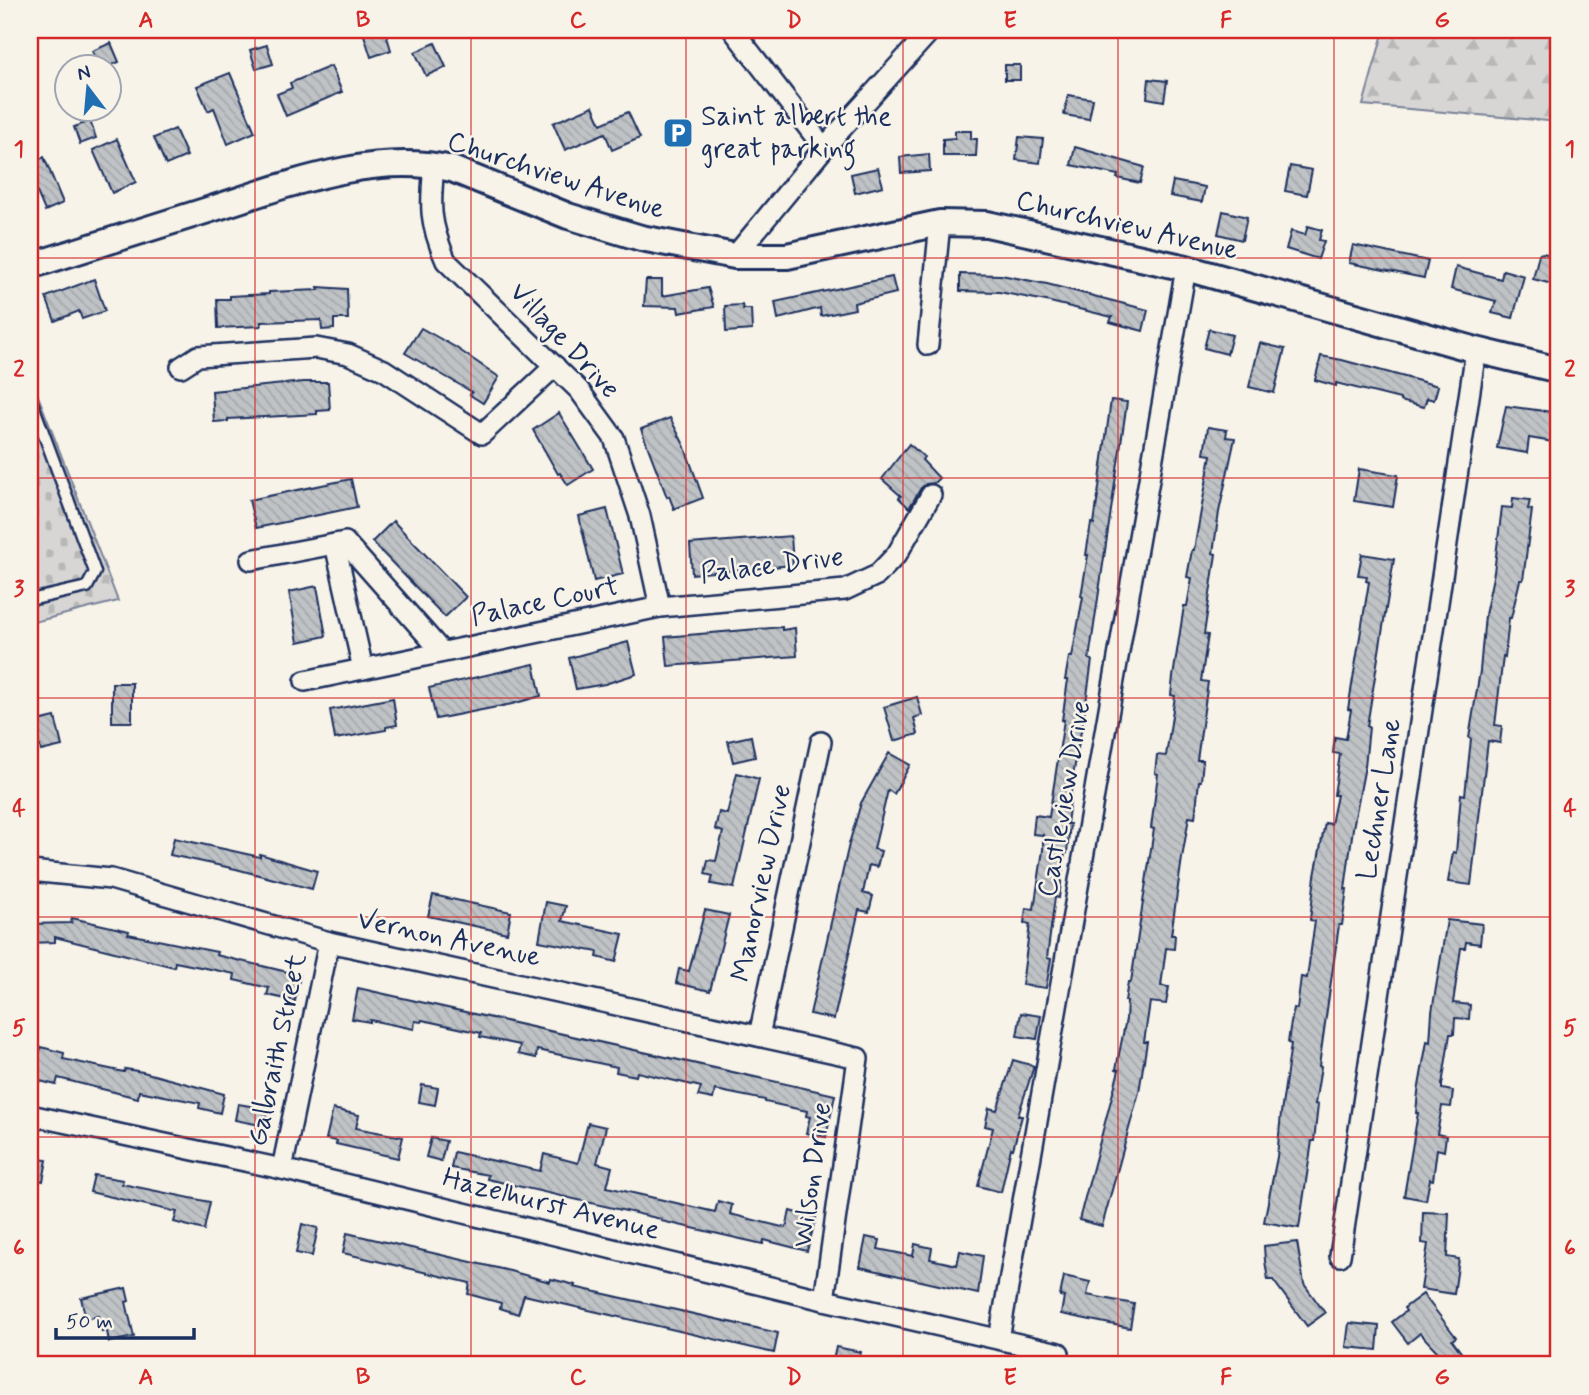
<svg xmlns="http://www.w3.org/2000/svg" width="1589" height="1395" font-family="Mynerve,sans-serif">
<defs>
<pattern id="forest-firs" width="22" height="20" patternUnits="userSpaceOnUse" patternTransform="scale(1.75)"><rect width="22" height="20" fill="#d7d6d4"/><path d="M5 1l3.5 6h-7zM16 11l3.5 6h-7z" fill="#b8b8b8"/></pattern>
<pattern id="cemetery-stones" width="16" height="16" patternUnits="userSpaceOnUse" patternTransform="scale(1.75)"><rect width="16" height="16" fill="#d7d6d4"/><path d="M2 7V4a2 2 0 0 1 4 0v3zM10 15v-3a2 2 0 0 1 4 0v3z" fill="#b8b8b8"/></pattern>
<pattern id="building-back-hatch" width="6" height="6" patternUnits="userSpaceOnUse" patternTransform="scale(1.75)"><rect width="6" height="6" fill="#c0c3c5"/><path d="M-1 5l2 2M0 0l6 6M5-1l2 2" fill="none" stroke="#a4a8ac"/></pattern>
</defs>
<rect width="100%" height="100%" fill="#f7f3e8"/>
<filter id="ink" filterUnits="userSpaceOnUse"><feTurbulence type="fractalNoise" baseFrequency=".0143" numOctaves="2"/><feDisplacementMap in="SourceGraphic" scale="14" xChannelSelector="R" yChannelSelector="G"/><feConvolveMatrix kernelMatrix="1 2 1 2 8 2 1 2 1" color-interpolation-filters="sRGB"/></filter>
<g filter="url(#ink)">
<!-- forest -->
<path fill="url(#forest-firs)" stroke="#798299" stroke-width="2" d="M1384,30H1559V122L1363,105Z"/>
<!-- cemetery -->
<path fill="url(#cemetery-stones)" stroke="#798299" stroke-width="2" d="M30,375L118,601L30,623Z"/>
<!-- building -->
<g fill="url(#building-back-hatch)" stroke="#1b2f5e" stroke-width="2">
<path d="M379,30H385L391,50L371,57L364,35Z"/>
<path d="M111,43L119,62L109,66H99L92,51Z"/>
<path d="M435,43L446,67L426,76L415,52Z"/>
<path d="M267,45L273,64L256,69L250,50Z"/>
<rect x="1005" y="65" width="15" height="15"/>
<path d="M331,66L342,92L286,116L277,94L292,88L290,83Z"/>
<path d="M230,73L255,132L228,144L214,108L208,111L197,86Z"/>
<path d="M1149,79L1167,81L1164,101L1147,98Z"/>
<path d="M1068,95L1093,99L1089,119L1064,115Z"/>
<path d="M593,106L601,124L628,112L640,138L612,150L605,133L565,150L553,123Z"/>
<path d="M90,121L96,138L80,144L74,127Z"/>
<path d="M175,129L187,156L166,165L154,138Z"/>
<path d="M955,131H971V139H977L976,156H943V139L955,138Z"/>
<path d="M1019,137L1043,139L1040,163L1016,160Z"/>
<path d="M117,139L136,182L112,193L93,150Z"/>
<path d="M1075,147L1144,167L1140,183L1117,178L1118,175L1071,165Z"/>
<path d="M929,154L930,171L901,173L900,157Z"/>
<path d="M44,157L63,203L45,211L30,176V163Z"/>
<path d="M1290,166L1312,170L1307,195L1285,191Z"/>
<path d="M878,168L883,186L855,193L851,174Z"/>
<path d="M1173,181L1205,187L1202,202L1170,196Z"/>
<path d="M1223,211L1247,217L1242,240L1218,234Z"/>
<path d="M1308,226L1322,230L1319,240L1324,241L1318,259L1286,249L1291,231L1305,235Z"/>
<path d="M1353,245L1428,261L1424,278L1349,263Z"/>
<path d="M1543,253L1559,257L1552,284L1533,279L1539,254Z"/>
<path d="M1456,267L1501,279L1503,270L1524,276L1513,318L1492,313L1496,301L1451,289Z"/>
<path d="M960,274L1001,275L1047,284L1148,310L1143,331L1110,322L1112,317L1046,301L999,292L960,291Z"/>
<path d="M892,277L896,293L854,303L855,309L821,316L820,308L778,319L775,302Z"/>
<path d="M94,279L105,311L82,319L79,311L55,321L46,297Z"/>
<path d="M646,280H662V296L708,288L714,307L679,313L678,307L644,306Z"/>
<path d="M318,287L347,289L348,319H334V329L322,330L321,320L261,322V326L218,328L217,299H230V296L269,294V292L319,290Z"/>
<path d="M742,305L743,309H751L752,330L726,332L725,306Z"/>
<path d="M421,328L455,347L499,377L483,403L470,395L472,392L405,353Z"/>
<path d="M1209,329L1232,335L1227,354L1204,348Z"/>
<path d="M1260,343L1285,349L1274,393L1249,387Z"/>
<path d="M1321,356L1342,360L1438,386L1434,400L1427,398L1424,407L1400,401V399L1336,383V386L1315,380Z"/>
<path d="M304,382H328L330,410L317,411V414L228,419V421L214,422L212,391Z"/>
<path d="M1111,400L1127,402L1089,659L1092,660L1086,703L1073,776L1067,824H1070L1067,853L1065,852L1059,898L1055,897L1047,958L1051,959L1046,988L1022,985L1030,924L1024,923L1026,908L1034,909L1043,850V835L1033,834L1035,815L1049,817L1064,720H1062L1068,680H1065L1069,657H1072L1083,597L1081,596L1088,555H1086L1091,523L1094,524Z"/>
<path d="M1506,406L1559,413V443L1529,438L1527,453L1497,448Z"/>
<path d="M559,413L593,469L568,485L560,473L558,474L533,430Z"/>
<path d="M670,418L684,445L703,498L674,509L669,496L667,497L641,429Z"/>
<path d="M1208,427L1227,430L1226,437L1235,438L1219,512L1213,553L1216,554L1204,634L1208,635L1201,681L1208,682L1197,760H1203L1201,781H1199L1195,818L1189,817L1182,858L1171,935H1175L1174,949L1166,948L1161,986L1169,987L1166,1004L1150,1002L1144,1042H1147L1139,1092L1102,1226L1079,1220L1119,1070L1116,1069L1126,1019L1127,1001H1125L1128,982H1131L1154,829L1151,828L1158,774L1155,773L1157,755L1166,756L1175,696L1171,695L1173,677L1184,606H1187L1192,578L1187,577L1192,550H1194L1211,455L1204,454Z"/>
<path d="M909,444L924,457L922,460L939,478L934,483L926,484L921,488L909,508L899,498L901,496L882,479Z"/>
<path d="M1359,469L1398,475L1393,507L1354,501Z"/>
<path d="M351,479L357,507L256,528L249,500Z"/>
<path d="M1513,498L1530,500L1528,509L1532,510L1523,580H1520L1511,618H1509L1505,657L1503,656L1496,717L1495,725L1502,726L1500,743L1488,741L1471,885L1448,882L1453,852L1456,853L1461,794L1465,795L1471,739L1469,738L1480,671L1485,615L1494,572L1502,507L1512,508Z"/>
<path d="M607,509L623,574L594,581L579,516Z"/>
<path d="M393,521L466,597L445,617L372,542Z"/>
<path d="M791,536L793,565L692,574L690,544Z"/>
<path d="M1362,554L1394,559L1367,726L1369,727L1365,766L1353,828L1345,889H1347L1342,925H1339L1319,1066L1321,1067L1315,1104L1318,1105L1314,1141H1312L1299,1228L1264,1222L1277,1157L1281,1113L1291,1044L1288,1043L1290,1028L1294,1008L1297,1009L1301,977L1307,978L1315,921L1310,920L1315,876L1325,823L1331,824L1337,795H1334L1340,754L1333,753L1335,737L1346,739L1351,710L1348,709L1369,582L1366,581L1367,576L1358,575Z"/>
<path d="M317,586L326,636L298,642L289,592Z"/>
<path d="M782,627V630L795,628L797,656L668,666L665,637Z"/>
<path d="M628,642L636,674L605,684L576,689L569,658Z"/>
<path d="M534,664L541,696L512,704L436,719L429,688Z"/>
<rect x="112" y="683" width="20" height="39"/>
<path d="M917,697L922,715L914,718L918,734L894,741L884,707Z"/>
<path d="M393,698L397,725L386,727V730L335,739L330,710Z"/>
<path d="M55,717L62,746L41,751L40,746L30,749V726L34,725V722Z"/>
<path d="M751,736L755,757L733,762L728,741Z"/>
<path d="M889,753L910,765L894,794L888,790L874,849L881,851L877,867L869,865L863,893L873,896L869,912L859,910L834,1019L810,1014L849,844L861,803Z"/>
<path d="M737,773L759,779L734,888L711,884L713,876L705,874L708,860L716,861L723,832L715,829L719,812L727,814Z"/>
<path d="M174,838L260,857V854L317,871L312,889L236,869L170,855Z"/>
<path d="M433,895L511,912L507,933L428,916Z"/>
<path d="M546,902L566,906L562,921L623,934L616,962L597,957L598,952L539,941Z"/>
<path d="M705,910L729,915L710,991L676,983L679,969L689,971Z"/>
<path d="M72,918L129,931L128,934L217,952L216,955L300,975L295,1001L267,995L269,988L234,980L235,974L175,962L174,967L55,937V942L30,943V924L71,923Z"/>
<path d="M1447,920L1482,924L1480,944L1466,942L1465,948H1461L1453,1003L1470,1005L1469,1019L1455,1018L1454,1034H1450L1442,1085V1089L1453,1091L1451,1107L1442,1106L1437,1134L1446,1136L1444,1151L1437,1149L1433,1180L1430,1179L1426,1200L1404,1196L1418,1113H1416L1418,1092L1427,1041L1430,1042L1432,1012Z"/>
<path d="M358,988L835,1095L826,1137L806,1133L810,1117L806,1116L807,1111L765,1102V1100L715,1090L713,1099L698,1096L701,1087L637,1072L636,1076L616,1072L617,1067L537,1050L536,1058L518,1054L520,1045L480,1037L481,1033L422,1020L421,1022L415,1021L414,1029L370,1020V1022L352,1019Z"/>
<path d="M1021,1013L1041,1016L1037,1039L1017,1036Z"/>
<path d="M41,1047L64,1053L63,1059L124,1072L125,1069L143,1072L224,1094L220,1113L199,1108L200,1103L139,1091L138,1098L58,1078L56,1085L32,1079Z"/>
<path d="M1013,1060L1034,1066L1018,1116H1022L1013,1149L1011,1148L1001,1192L978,1186L993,1128L985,1126L989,1108L997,1110Z"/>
<path d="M422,1085L438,1088L435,1105L419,1102Z"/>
<path d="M238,1104L268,1109L265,1126L235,1120Z"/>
<path d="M333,1109L359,1115L356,1128L403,1137L398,1158L336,1144L337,1141L326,1139Z"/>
<path d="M588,1123L606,1127L597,1163L612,1167L607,1187L715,1212L718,1201L732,1205L730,1214L786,1228L790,1211L816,1218L807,1251L764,1240L763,1244L661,1221V1219L487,1179L488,1175L451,1168L454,1152L540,1171L544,1154L578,1163Z"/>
<path d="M431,1138L446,1141L441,1161L426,1157Z"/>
<path d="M30,1158L47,1160L43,1181L30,1178Z"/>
<path d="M94,1175L123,1180L122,1184L210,1202L204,1230L174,1222L177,1212L90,1192Z"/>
<path d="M1423,1212L1449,1213L1447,1257L1459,1259L1454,1294L1421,1289L1428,1244L1422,1243Z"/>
<path d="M302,1224L318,1228L312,1256L296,1253Z"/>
<path d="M347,1233L510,1271L550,1282L551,1279L575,1285L574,1287L778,1333L774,1353L524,1295L518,1314L500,1308L501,1303L468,1294L470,1283L343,1253Z"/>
<path d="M866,1237L880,1240L878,1249L913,1256L915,1244L932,1248L930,1259L957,1265L960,1251L983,1256L978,1294L860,1267Z"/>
<path d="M1297,1242L1304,1284L1325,1313L1307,1326L1273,1280H1268L1265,1261L1264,1246Z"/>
<path d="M1064,1276L1090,1282L1087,1295L1134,1304L1130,1328L1061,1314L1064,1297L1060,1296Z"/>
<path d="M126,1288L129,1301L126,1302L134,1337L109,1342L107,1331L102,1332L98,1316L86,1319L81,1298Z"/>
<path d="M1423,1294L1456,1337L1452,1340L1463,1355L1450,1365L1420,1333L1408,1343L1392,1322L1406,1311L1404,1308Z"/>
<path d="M1349,1323L1379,1326L1377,1350L1346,1347Z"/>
<path d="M836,1347L861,1352L858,1365H832Z"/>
</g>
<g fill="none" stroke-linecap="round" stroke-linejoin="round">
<!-- service casing -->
<g stroke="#1b2f5e" stroke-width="15">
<path id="service" d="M30,397L95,572L87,587L30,600"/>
</g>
<!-- minor casing -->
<g stroke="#1b2f5e" stroke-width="24">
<g id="minor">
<path d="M733,30L824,148"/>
<path d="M434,165C430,206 429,222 446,261L579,390L614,438L640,516L660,607"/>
<path d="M735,256L824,148L931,30"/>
<path d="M928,345L940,223"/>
<path d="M181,367L198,356L316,348L348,354L384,370L482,434L555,366"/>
<path d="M335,544L363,669"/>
<path d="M251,560L345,542L442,652"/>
<path d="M305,681L660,607L845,590L877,575L897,554L931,495"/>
<path d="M30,871L111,879L329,942L858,1058L824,1300"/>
<path d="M759,1036L821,742"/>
<path d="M30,1115L282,1169L824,1300L1059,1353"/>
<path d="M282,1169L329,942"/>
<path d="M1340,1256L1476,350"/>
<path d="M999,1339L1186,268"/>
</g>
</g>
<!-- tertiary casing -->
<g stroke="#1b2f5e" stroke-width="30">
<path id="tertiary" d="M30,266C89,247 149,229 208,210C285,186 370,151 452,169L568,216L641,238L735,256H787L940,223L987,224L1186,268L1476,350L1559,370"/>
</g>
<!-- service -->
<use href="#service" stroke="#f7f3e8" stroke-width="10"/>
<!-- minor -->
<use href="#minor" stroke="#f7f3e8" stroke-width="19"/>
<!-- tertiary -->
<use href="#tertiary" stroke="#f7f3e8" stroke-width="24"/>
</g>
</g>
<!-- grid -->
<path fill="none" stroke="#d62828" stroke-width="2" stroke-opacity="0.55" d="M255,30V1365M471,30V1365M686,30V1365M903,30V1365M1118,30V1365M1334,30V1365M30,258H1559M30,478H1559M30,698H1559M30,917H1559M30,1137H1559"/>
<!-- icons -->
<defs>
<g id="parking-square" transform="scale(1.575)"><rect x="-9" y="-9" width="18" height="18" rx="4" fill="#1f6fb2" stroke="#f7f3e8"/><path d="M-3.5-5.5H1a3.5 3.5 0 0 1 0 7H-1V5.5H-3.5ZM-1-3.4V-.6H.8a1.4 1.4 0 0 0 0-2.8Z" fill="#fff"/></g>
</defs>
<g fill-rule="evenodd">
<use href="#parking-square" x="678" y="133"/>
</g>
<g text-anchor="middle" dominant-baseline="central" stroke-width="5" stroke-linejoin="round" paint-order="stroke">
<!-- poi labels -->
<g font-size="28" fill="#1b2f5e" stroke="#f7f3e8" text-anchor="start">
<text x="701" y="117">Saint albert the<tspan x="701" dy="32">great parking</tspan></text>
</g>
<!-- street labels -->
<g font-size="28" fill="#1b2f5e" stroke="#f7f3e8">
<text transform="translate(556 176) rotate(18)">Churchview Avenue</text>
<text transform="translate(1127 226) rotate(13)">Churchview Avenue</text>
<text transform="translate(564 341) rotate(47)">Village Drive</text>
<text transform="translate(772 566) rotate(-7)">Palace Drive</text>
<text transform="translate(545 602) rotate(-12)">Palace Court</text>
<text transform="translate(1065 799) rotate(-80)">Castleview Drive</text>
<text transform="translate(1380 799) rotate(-81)">Lechner Lane</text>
<text transform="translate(762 883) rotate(-78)">Manorview Drive</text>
<text transform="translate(449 939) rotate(12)">Vernon Avenue</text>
<text transform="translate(278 1050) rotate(-78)">Galbraith Street</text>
<text transform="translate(813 1175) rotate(-82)">Wilson Drive</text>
<text transform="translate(551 1205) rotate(14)">Hazelhurst Avenue</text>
</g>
</g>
<!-- margin -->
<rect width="1589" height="1395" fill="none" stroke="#f7f3e8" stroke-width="77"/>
<!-- north arrow -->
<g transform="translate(88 88) rotate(344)"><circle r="33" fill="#f7f3e8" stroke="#9fa5b1" stroke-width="2"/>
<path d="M0-5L12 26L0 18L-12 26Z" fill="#1f6fb2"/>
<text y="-10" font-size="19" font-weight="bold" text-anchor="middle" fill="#1b2f5e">N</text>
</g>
<!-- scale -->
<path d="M56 1328v10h138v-10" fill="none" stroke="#1b2f5e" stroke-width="3.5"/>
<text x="66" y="1328" font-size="21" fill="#1b2f5e" stroke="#f7f3e8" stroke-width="5" paint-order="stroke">50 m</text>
<rect x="38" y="38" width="1512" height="1318" fill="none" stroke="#d62828" stroke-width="2.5"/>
<g font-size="23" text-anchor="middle" font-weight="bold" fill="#d62828">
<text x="146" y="27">A</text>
<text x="363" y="27">B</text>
<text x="578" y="27">C</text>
<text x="794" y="27">D</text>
<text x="1010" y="27">E</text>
<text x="1226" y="27">F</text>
<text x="1442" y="27">G</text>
<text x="19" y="156">1</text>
<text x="1570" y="156">1</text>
<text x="19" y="376">2</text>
<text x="1570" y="376">2</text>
<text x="19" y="596">3</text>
<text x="1570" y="596">3</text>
<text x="19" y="815">4</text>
<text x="1570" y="815">4</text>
<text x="19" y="1035">5</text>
<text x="1570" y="1035">5</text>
<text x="19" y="1255">6</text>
<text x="1570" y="1255">6</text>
<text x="146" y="1384">A</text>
<text x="363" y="1384">B</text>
<text x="578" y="1384">C</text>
<text x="794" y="1384">D</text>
<text x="1010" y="1384">E</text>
<text x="1226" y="1384">F</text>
<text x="1442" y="1384">G</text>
</g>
</svg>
